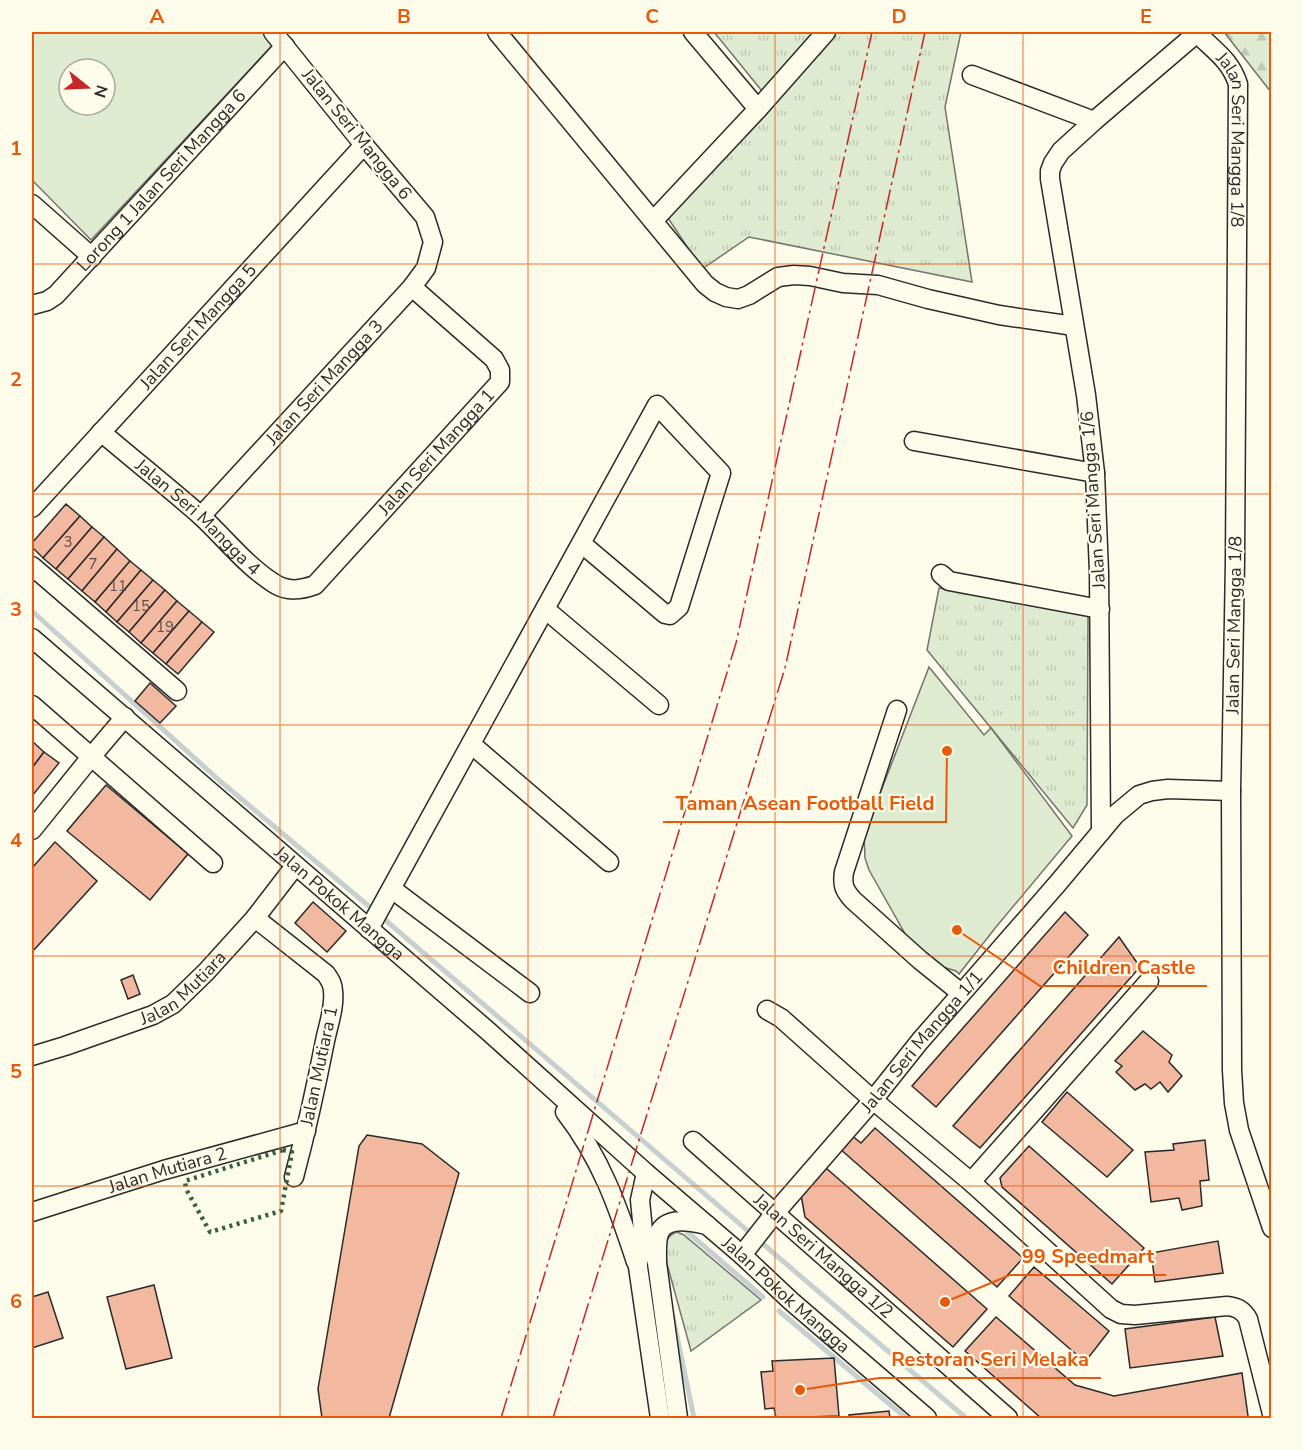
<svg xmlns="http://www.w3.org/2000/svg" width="1303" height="1450" font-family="'Nunito Sans',sans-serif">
<defs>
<pattern id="grass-tufts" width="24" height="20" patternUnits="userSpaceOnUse" patternTransform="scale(1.5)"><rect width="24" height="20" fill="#deebd1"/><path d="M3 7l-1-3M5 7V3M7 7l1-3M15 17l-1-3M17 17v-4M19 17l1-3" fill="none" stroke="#bfcab4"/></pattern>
<pattern id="forest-firs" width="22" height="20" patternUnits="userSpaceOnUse" patternTransform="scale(1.5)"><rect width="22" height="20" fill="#deebd1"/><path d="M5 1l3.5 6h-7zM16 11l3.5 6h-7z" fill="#bfcab4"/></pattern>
</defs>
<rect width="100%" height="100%" fill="#fdfbea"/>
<!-- grass -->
<g fill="url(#grass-tufts)" stroke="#74746e" stroke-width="1.5">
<path d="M714,32H961L945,107L972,282L749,237L702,269L664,212L762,91Z"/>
<path d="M939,588L1088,615L1087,805L1073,828L927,650Z"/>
<path d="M677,1232L684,1235L761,1300L691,1351L664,1253C666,1243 666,1236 677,1232Z"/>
</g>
<!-- forest -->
<path fill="url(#forest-firs)" stroke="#74746e" stroke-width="1.5" d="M1224,32H1271V92Z"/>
<!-- park -->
<g fill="#deebd1" stroke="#74746e" stroke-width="1.5" fill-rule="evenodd">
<path d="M32,32H274L280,37L91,240L32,180ZM69,69H105V105H69Z"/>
<path d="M929,667L984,735L991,728L1072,836L996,927L959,974L956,971L920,960L869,870L865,858L864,835Z"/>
</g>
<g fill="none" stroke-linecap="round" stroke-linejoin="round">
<!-- stream -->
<g stroke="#c7d0d0" stroke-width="5">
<path d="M32,611L220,781L377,913L966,1418"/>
<path d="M680,1229H684L763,1297"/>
<path d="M779,1311L906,1418"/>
<path d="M673,1317L694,1418"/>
</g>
</g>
<!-- building -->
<g fill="#f2b8a0" stroke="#2b2b2b" stroke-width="1.5">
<path d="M66,504L80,516L43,558L32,547V543Z"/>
<path d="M80,516L92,527L56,569L43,558Z"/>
<path d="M92,527L104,537L68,579L56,569Z"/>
<path d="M104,537L117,549L82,591L68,579Z"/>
<path d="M117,549L130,561L95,602L82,591Z"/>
<path d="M130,561L141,570L106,612L95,602Z"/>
<path d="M141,570L153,580L117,622L106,612Z"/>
<path d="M153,580L165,590L129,632L117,622Z"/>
<path d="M165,590L177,601L141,643L129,632Z"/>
<path d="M177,601L189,611L153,653L141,643Z"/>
<path d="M189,611L202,622L166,664L153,653Z"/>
<path d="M202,622L214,632L178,674L166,664Z"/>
<path d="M150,683L176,706L160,723L135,701Z"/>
<path d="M32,741L44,752L32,768Z"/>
<path d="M44,752L59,763L32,796V768Z"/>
<path d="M106,785L188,854L150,900L67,831Z"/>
<path d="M55,842L97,881L32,952V868Z"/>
<path d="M313,902L346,931L327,952L295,923Z"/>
<path d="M1065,912L1088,935L936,1107L912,1086Z"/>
<path d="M1119,937L1140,967L980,1148L953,1126Z"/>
<path d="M133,975L140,994L128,999L121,980Z"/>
<path d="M1143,1031L1172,1055L1169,1062L1182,1076L1168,1092L1160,1082L1151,1089L1145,1084L1135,1090L1116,1072L1122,1066L1115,1061Z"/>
<path d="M1067,1092L1133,1150L1107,1177L1042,1122Z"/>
<path d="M875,1128L1023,1258L997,1287L839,1148L851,1135L861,1143Z"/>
<path d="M367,1135L422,1144L459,1173L389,1418H322L318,1389L359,1146Z"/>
<path d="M1205,1140L1209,1180L1200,1181L1202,1206L1182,1210L1179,1198L1151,1202L1145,1152L1174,1150L1173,1144Z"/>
<path d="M1029,1146L1144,1248L1112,1284L1002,1187L1000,1178Z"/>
<path d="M826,1168L987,1309L953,1347L805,1217L801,1195Z"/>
<path d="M1218,1241L1223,1273L1155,1282L1151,1253Z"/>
<path d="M1034,1267L1109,1331L1085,1362L1009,1296Z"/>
<path d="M154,1285L172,1358L126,1369L107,1297Z"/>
<path d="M48,1292L63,1338L32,1348V1297Z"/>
<path d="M996,1317L1075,1385L1114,1396L1242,1373L1248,1416L1247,1418H1041L965,1351Z"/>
<path d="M1215,1317L1223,1356L1130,1368L1125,1329Z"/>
<path d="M834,1358L839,1416L776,1418L774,1408L765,1409L761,1372L773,1371L772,1361Z"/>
<path d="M889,1411L890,1418H850L849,1415Z"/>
</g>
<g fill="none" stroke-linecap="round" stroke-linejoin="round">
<!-- minor casing -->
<g stroke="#2b2b2b" stroke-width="21">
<g id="minor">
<path d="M497,32L705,284L715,292L726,297L738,299L749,295L778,277L794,275L810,276L843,283L878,285L928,299L999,315L1074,326"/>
<path d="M693,32L758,109"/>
<path id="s1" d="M1196,32C1213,50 1230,59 1238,84L1235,561L1231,791L1232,1070L1234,1103L1239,1130L1272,1228"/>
<path d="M972,75L1094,121"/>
<path d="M32,204L92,257"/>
<path d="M653,221L758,109L826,32"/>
<path id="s2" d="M32,305L47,301L56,295L285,46"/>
<path id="s3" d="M101,432C134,460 168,487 200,515C225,538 246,566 275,584C288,592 301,590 315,585L500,382V370L494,359L412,287"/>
<path d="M914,441L1095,473"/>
<path id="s4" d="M32,508L364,145"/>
<path id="s5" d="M201,516L412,287L426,268L433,242L425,217L364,145L273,32"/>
<path d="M32,566L177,691"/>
<path d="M941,574L949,581L1100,609"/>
<path d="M545,609L659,705"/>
<path id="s6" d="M32,638L488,1031L646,1173L742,1255L791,1301L927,1418"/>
<path d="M32,705L213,863"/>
<path d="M897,710L844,872C842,885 844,890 853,900L920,960L961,993"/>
<path d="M471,744L609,862"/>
<path d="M32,830L91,757L125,717"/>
<path d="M1101,832L1099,572L1095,473L1086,395L1050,179V171L1053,163L1061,151L1094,121L1197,33"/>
<path d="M392,889L530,993"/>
<path d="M255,918L326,974C330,980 333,984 333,991C335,1007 328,1026 325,1041C316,1087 306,1132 294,1177"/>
<path d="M369,929L657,405L721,473L679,607L670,615L665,614L581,543"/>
<path d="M767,1010L781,1018L873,1100L971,1182L1111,1309L1121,1314L1135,1315L1227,1306C1237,1307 1243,1310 1248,1319L1272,1414"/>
<path id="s7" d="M32,1056L65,1046L153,1015L173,1004L206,972L255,918L295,866"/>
<path d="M565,1112C601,1158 618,1207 636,1262"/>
<path id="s8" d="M693,1141L1008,1418"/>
<path d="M646,1173L640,1200L644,1241L638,1250V1267L660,1418"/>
<path d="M971,1182L1149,981"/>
<path id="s9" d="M32,1212L164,1170L306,1131"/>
<path d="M644,1241L652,1246L657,1263L678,1418"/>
<path id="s10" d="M742,1255L774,1214L873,1100L920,1041L1058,883L1115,815L1139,795L1152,791L1168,789L1231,791"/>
<path d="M657,1260C657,1251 656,1239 660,1231C669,1216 693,1222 707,1225"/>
</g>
</g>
<!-- minor -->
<use href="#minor" stroke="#fdfbea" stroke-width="18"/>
<!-- hedge -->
<path stroke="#34623c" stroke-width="4.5" stroke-dasharray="3 4.5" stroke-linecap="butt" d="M283,1150L292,1152L281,1211L210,1232L186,1189L185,1181Z"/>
<!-- power -->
<g stroke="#c62828" stroke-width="1.5" stroke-dasharray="21 4.5 3 4.5" stroke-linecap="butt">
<path d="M501,1418L736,643L872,32"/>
<path d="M553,1418L785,668L925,32"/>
</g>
</g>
<!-- grid -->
<path fill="none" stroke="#e8590c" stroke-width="1.5" stroke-opacity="0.55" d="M280,32V1418M528,32V1418M775,32V1418M1023,32V1418M32,264H1272M32,494H1272M32,725H1272M32,956H1272M32,1186H1272"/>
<g text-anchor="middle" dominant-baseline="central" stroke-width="4.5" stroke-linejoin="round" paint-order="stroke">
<!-- number labels -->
<g font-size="15" fill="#5d4e48">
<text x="68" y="542">3</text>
<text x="93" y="564">7</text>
<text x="118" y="586">11</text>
<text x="141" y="606">15</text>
<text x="165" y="627">19</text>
</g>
<!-- street labels -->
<g font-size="18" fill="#2b2b2b" stroke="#fdfbea">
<text transform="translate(357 134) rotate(51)">Jalan Seri Mangga 6</text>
<text stroke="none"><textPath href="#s1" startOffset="122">Jalan Seri Mangga 1/8</textPath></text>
<text stroke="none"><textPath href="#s2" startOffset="182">Lorong 1 Jalan Seri Mangga 6</textPath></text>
<text stroke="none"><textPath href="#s4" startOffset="246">Jalan Seri Mangga 5</textPath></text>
<text stroke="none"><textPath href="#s5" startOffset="182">Jalan Seri Mangga 3</textPath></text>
<text stroke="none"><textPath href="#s3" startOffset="453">Jalan Seri Mangga 1</textPath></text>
<text transform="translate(1093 500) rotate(-94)">Jalan Seri Mangga 1/6</text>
<text stroke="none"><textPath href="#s3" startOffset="129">Jalan Seri Mangga 4</textPath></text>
<text transform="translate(1234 625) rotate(-89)">Jalan Seri Mangga 1/8</text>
<text stroke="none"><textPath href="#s6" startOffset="406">Jalan Pokok Mangga</textPath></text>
<text stroke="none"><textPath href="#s7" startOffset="168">Jalan Mutiara</textPath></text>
<text stroke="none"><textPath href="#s10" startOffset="279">Jalan Seri Mangga 1/1</textPath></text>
<text transform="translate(319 1066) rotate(-78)">Jalan Mutiara 1</text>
<text stroke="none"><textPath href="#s9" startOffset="142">Jalan Mutiara 2</textPath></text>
<text stroke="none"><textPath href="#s8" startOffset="174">Jalan Seri Mangga 1/2</textPath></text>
<text stroke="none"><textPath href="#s6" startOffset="1000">Jalan Pokok Mangga</textPath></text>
</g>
</g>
<!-- callouts -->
<path fill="none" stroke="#e8590c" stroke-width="2" d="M947 751L946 822H663M957 930L1040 986H1207M945 1302L1010 1275H1166M800 1390L879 1378H1101"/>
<g fill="#e8590c" stroke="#fdfbea" stroke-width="2">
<circle cx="947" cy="751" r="6"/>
<circle cx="957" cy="930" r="6"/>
<circle cx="945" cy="1302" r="6"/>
<circle cx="800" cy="1390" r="6"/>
</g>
<g font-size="20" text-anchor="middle" font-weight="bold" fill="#e8590c" stroke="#fdfbea" stroke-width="4.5" stroke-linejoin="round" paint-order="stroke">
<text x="805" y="810">Taman Asean Football Field</text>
<text x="1124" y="974">Children Castle</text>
<text x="1088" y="1263">99 Speedmart</text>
<text x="990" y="1366">Restoran Seri Melaka</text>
</g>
<!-- border -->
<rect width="1303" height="1450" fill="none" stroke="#fdfbea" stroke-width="66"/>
<!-- north arrow -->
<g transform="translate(87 87) rotate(108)"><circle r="28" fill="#fdfbea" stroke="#a9a89e" stroke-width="1.5"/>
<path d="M0-4.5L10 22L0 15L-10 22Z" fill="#c62828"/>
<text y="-9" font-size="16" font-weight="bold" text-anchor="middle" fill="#2b2b2b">N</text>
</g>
<rect x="33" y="33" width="1237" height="1384" fill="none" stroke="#e8590c" stroke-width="2"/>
<g font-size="20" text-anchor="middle" font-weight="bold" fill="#e8590c">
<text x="157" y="23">A</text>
<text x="404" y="23">B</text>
<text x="652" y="23">C</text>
<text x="899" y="23">D</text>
<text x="1146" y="23">E</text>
<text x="16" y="155">1</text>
<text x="16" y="386">2</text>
<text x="16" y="616">3</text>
<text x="16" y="847">4</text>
<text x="16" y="1078">5</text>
<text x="16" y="1308">6</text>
</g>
</svg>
